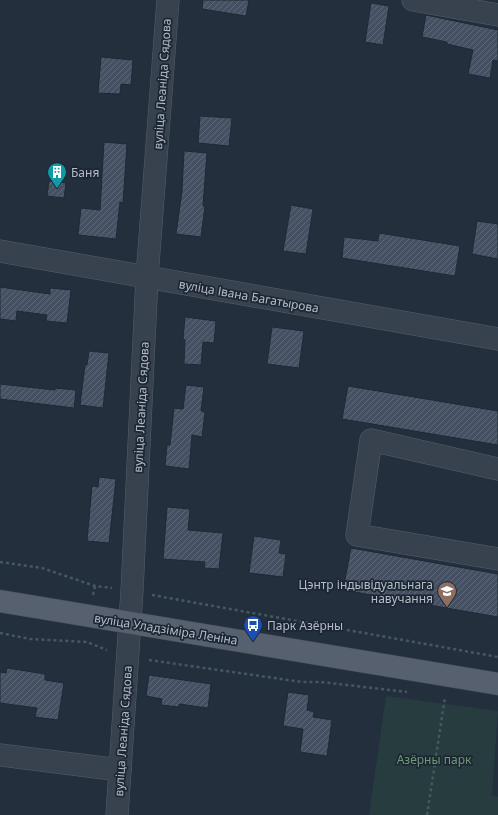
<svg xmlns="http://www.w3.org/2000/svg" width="498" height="815" font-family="'Noto Sans',sans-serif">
<defs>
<pattern id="building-hatch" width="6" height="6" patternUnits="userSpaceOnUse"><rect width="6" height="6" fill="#455162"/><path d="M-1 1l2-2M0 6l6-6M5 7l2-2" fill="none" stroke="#5d6877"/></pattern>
</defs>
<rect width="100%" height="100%" fill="#242f3e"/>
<!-- park -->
<path fill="#263c3f" d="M386,696L498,711L492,795L498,797V815H369Z"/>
<!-- building -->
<g fill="url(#building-hatch)" stroke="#1f2835">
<path d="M203,0H249L246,16L202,9Z"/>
<path d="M371,3L389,6L383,45L365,42Z"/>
<path d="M426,15L498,30V61L493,60L490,78L468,74L473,50L447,44V42L422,37Z"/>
<path d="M101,57L133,60L131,85L121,84L120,94L98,93Z"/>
<path d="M200,116L232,118L229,146L198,143Z"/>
<path d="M104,142L127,144L123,203L120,202L116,239L78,235L81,208L100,210Z"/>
<path d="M184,151L207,153L203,206H205L201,237L176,234L182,191Z"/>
<path d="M49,181L66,183L64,198L47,196Z"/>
<path d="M291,205L313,209L306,254L283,251Z"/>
<path d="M477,221L498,224V259L472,254Z"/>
<path d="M379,233L460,246L455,276L342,258L344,237L378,241Z"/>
<path d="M0,287L50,294V288L71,290L67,323L46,321L47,315L17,311L16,321L0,319Z"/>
<path d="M185,317L216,321L214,343L203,342L201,365L184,364L185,340L183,339Z"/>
<path d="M272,327L304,331L299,368L267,364Z"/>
<path d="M89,351L109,353L103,408L80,405L85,365H87Z"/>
<path d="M0,384L55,390V388L76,390L74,408L0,399Z"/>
<path d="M186,385L204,387L201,411L205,412L202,437L192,435L189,469L165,466L167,445H170L174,408L183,409Z"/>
<path d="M348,386L498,411V445L342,419Z"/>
<path d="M99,477L116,479L109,543L87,541L92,486L98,487Z"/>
<path d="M167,507L190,509L188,530L223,533L219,569L204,568L205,562L163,559Z"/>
<path d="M254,536L281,540L279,553L286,554L283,577L249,573Z"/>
<path d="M351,548L498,574V617L343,590Z"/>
<path d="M7,668L45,674V680L64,683L58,720L35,717L37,708L0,703V672L6,673Z"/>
<path d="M149,675L211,684L208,708L179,704V707L161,705L162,699L146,696Z"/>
<path d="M288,692L309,695L307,710L314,712L313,717L332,720L327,756L300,752L303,729L283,726Z"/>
</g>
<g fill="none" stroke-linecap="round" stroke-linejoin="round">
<!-- minor casing -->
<g stroke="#565f6c" stroke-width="23">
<g id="minor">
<path d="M413,0L498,15"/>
<path d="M0,251L498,339"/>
<path d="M498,469L371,440L357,535L498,559"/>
<path d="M0,755L120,770"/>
<path d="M117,815L132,591L147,277L168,0"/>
</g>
</g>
<!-- major casing -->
<g stroke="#414a57" stroke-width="23">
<path id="major" d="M0,601L498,684"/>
</g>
<!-- path -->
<g stroke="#44595c" stroke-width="2.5" stroke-dasharray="3 3" stroke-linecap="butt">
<path d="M0,562L42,568L95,586L112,588"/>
<path d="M93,595L95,586"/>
<path d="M152,595L498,657"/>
<path d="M0,633L30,639L87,642L107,650"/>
<path d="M149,660L302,682H321L407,692"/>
<path d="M427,815L445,697"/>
</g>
<!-- minor -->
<use href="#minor" stroke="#38414e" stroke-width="22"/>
<!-- major -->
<use href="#major" stroke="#56606e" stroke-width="22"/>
</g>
<!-- icons -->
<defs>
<g id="building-pin" transform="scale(1)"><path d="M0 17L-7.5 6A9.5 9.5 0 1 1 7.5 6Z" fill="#0f9aa8" stroke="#1d2633"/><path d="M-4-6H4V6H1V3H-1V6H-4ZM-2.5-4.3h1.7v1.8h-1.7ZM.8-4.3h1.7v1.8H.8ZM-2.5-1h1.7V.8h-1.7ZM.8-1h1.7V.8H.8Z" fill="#fff"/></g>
<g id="school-pin" transform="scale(1)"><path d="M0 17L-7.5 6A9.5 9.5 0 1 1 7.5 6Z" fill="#8d6e63" stroke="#1d2633"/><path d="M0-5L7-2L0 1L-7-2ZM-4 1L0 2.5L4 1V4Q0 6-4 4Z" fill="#fff"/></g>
<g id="bus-pin" transform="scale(1)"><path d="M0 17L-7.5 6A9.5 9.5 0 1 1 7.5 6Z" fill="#1a4fb4" stroke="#1d2633"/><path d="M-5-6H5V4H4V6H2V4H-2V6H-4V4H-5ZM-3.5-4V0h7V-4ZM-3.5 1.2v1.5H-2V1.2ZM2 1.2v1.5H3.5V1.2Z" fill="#fff"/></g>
</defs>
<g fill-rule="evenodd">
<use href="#building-pin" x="57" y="172"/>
<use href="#school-pin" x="447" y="591"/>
<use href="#bus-pin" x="253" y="625"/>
</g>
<g text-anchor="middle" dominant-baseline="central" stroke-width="3.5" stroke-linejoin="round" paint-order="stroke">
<!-- street labels -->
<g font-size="12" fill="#b4bcc9" stroke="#1d2633">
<text transform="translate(162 84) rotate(-86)">вуліца Леаніда Сядова</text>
<text transform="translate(249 296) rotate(10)">вуліца Івана Багатырова</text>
<text transform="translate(141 407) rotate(-87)">вуліца Леаніда Сядова</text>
<text transform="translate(166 629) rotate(9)">вуліца Уладзіміра Леніна</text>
<text transform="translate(123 731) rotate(-86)">вуліца Леаніда Сядова</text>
</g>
<!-- poi labels -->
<g font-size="12" fill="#b4bcc9" stroke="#1d2633" text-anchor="start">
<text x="71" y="172">Баня</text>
<text x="433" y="584" text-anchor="end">Цэнтр індывідуальнага<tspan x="433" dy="14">навучання</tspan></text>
<text x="267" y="625">Парк Азёрны</text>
</g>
<!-- park labels -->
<g font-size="12" fill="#6b9a76" stroke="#1d2633">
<text x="434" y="759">Азёрны парк</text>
</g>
</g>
</svg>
